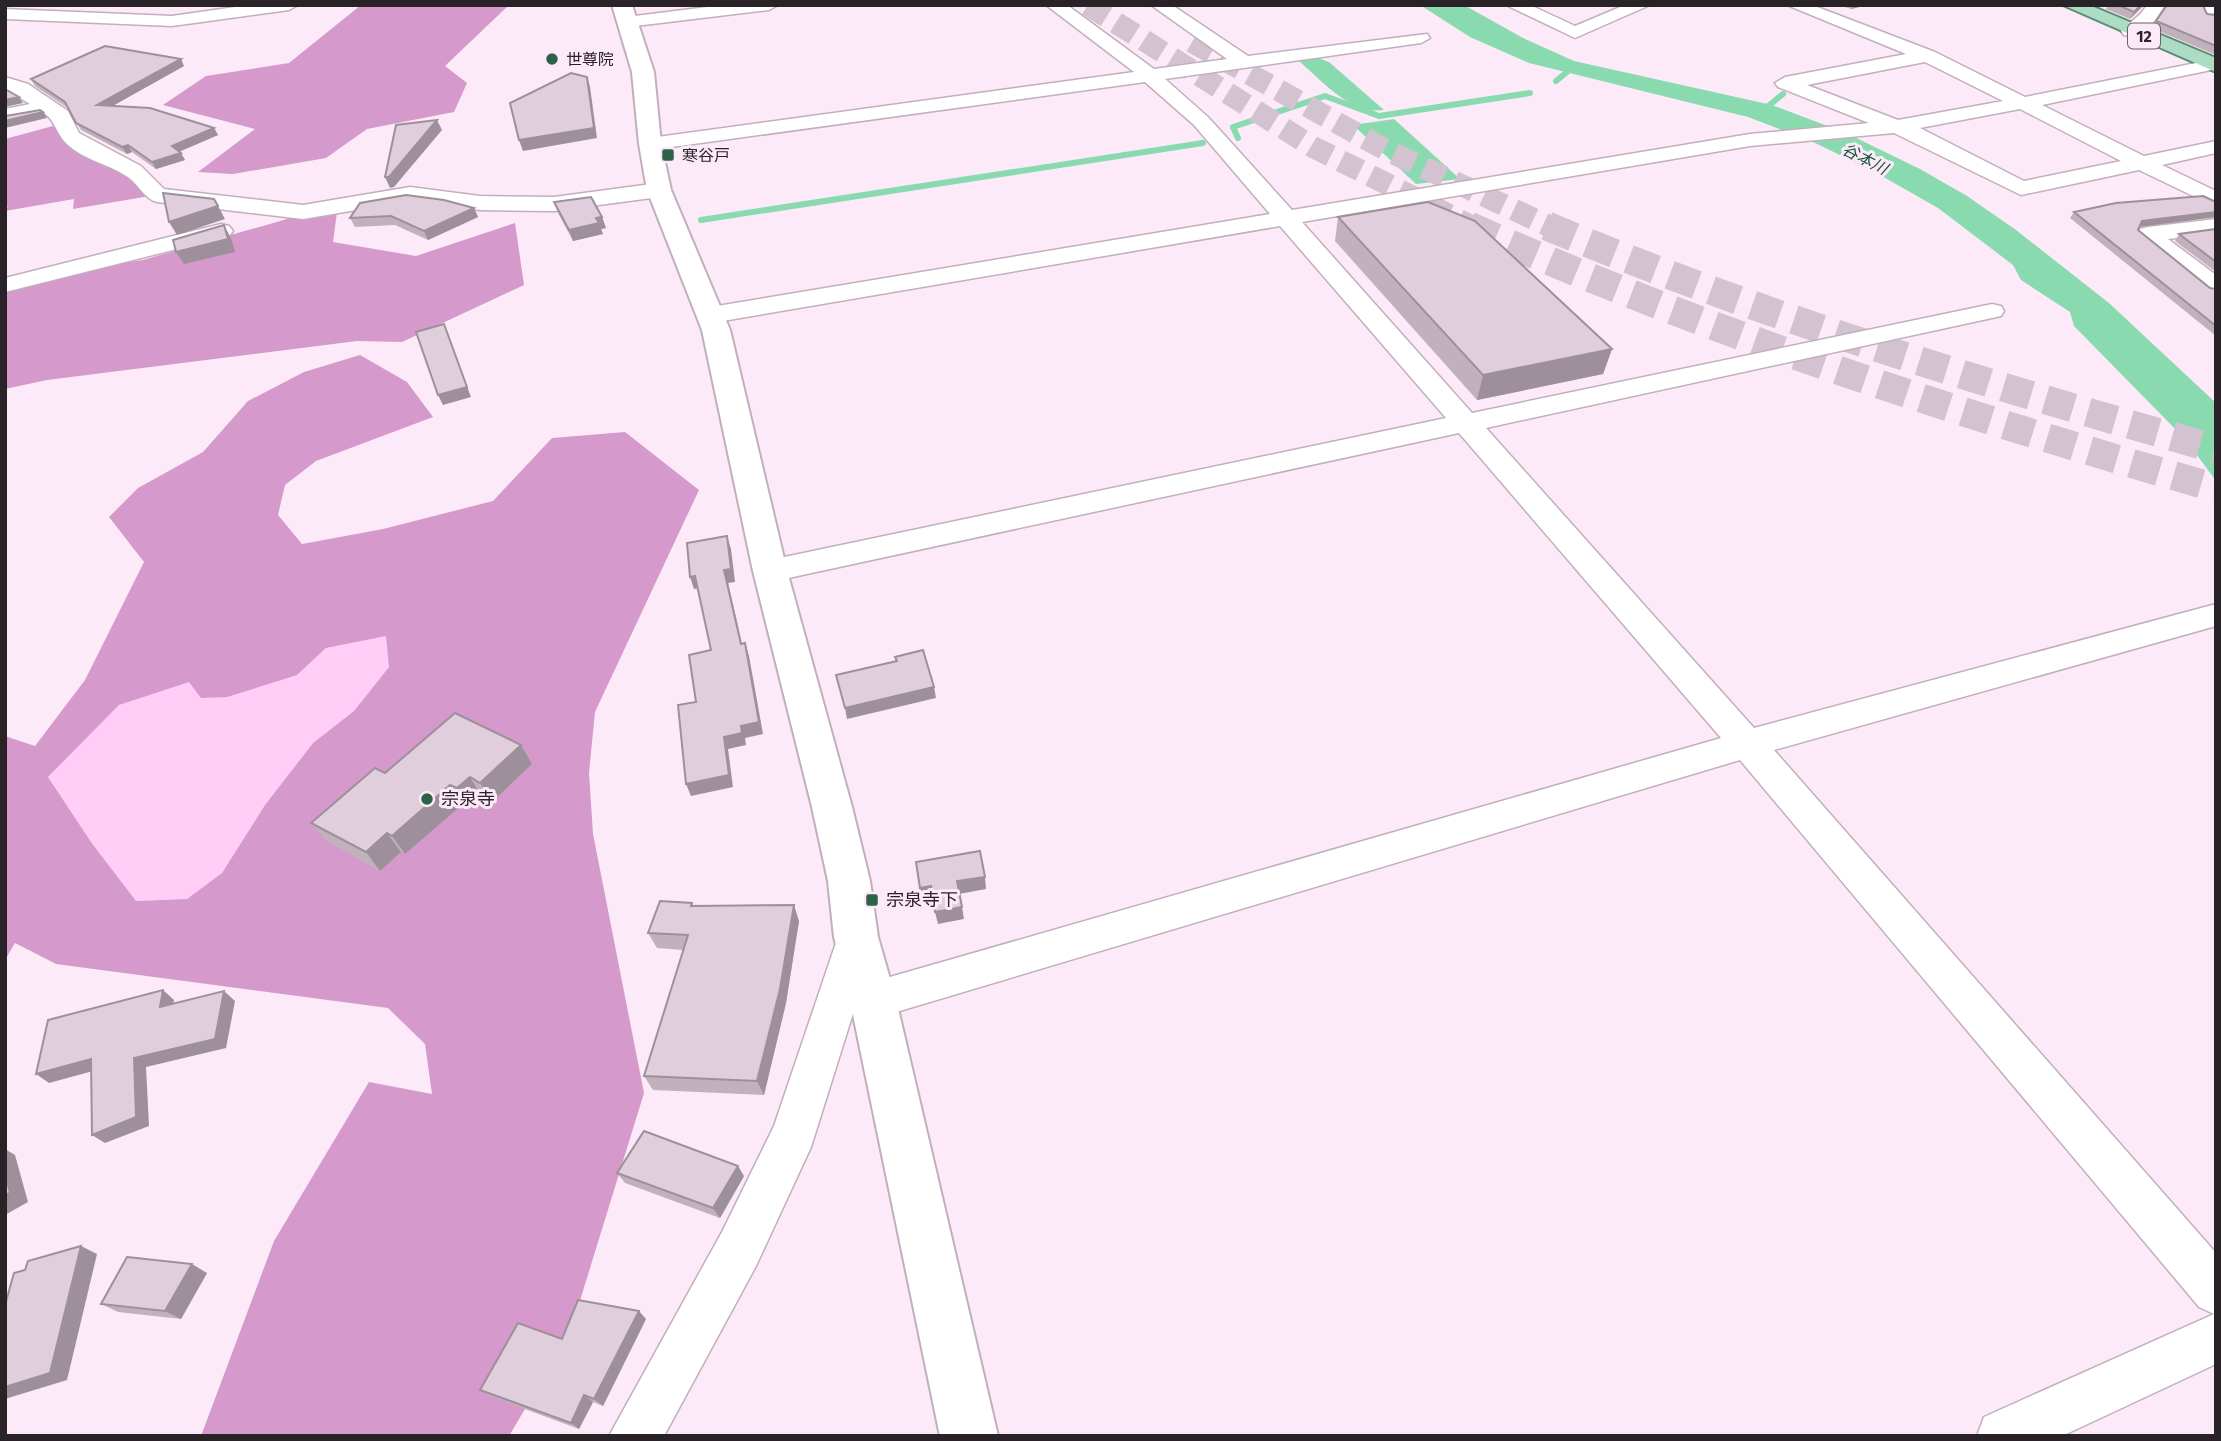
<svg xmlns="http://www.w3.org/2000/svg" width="2221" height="1441" font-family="'Fira Sans','Noto Sans JP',sans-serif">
<rect width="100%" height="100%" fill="#fdeaf9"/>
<!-- green -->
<path fill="#ffcdf6" d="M386,635L390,666L354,711L313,743L265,805L222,873L187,899L136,901L91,842L48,777L119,705L189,681L297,675L326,648Z"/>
<!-- forest -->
<g fill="#d599cb" fill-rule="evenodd">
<path d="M361,5H509L445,66L467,83L454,112L367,129L326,158L233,174L198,172L255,129L163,105L206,76L289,63Z"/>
<path d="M53,126L83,150L137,177L150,196L73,209L74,199L5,211L8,206H5V139Z"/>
<path d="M337,212L333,242L416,256L515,223L524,285L402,342L357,341L47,380L5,389V291L93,267L143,260L294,217Z"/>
<path d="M360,355L407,382L433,417L316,461L285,485L278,515L302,544L383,529L493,501L552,438L625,432L699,490L595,712L589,773L593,834L644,1093L570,1333L509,1436H201L274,1241L369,1082L432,1094L425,1044L388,1008L56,964L15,943L5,960V736L35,746L85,680L144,562L109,517L138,488L203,452L248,401L304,372ZM386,636L389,667L354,711L313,743L265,805L222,873L187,899L136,901L91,842L48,777L119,705L189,682L201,698L227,697L297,675L326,648Z"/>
</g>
<!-- water -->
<g fill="#8adab0">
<path d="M1420,5H1464L1523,38L1574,61L1772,105L1846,133L1920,169L1967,196L2016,230L2109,303L2216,403V481L2186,440L2074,326L2070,312L2021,280L2013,265L1938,208L1873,171L1813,142L1748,117L1529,63L1470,37Z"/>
<path d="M1318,58L1329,62L1384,110C1351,115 1322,81 1299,61Z"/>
<path d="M1394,119L1460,179L1416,184L1353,125Z"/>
</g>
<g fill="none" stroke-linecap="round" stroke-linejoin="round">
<!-- stream -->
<g stroke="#8adab0" stroke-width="6">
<path d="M1556,81L1573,67"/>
<path d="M1761,112L1783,94"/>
<path d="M1238,138L1233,127L1325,96L1379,116L1530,93"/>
<path d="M701,220L1203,143"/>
</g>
<!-- highway-tunnel-far1 -->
<g stroke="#d3c2cf" stroke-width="22" stroke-dasharray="22 11" stroke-linecap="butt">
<path d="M1088,5L1313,147L1473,227"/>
<path d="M1192,42L1386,150L1551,227"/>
</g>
<!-- highway-tunnel -->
<g stroke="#d3c2cf" stroke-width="29" stroke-dasharray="29 15" stroke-linecap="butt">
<path d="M1469,226C1711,334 1962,415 2216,488"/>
<path d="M1547,226C1764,317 1989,385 2216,449"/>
</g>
<!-- street casing -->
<g stroke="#c1afbd" stroke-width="3">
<g id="street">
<path d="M249,5H298L289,10L172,26L5,19V9L172,16Z"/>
<path d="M723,5H778L769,10L627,27L618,22L627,17Z"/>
<path d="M1046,5H1067L1154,69L1227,59L1151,5H1172L1248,56L1427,34L1430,38L1421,43L1165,79L1208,117L1292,210L1750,134L1869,123L1778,87L1775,83L1785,77L1906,54L1787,5H1812L1935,52L2025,97L2216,59V69L2042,105L2144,156L2216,141V153L2162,165L2216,191V207L2139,170L2021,195L1894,133L1750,146L1302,222L1472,413L1992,304L2001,306L2004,311L2001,316L1992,318L1486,428L1754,728L2216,604V626L1774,750L2216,1253V1364L2062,1436H1977L1984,1417L2214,1314L2199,1307L1740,760L873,1019L858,1013L855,1007L811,1147L756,1266L664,1436H609L722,1232L774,1126L842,925L856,919L870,925L876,937L862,985L1721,738L1459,433L770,582L759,578L754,571L759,564L770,560L1446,418L1280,226L711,323L702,320L698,315L702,310L711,307L1270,214L1194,125L1145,82L650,150L640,144L650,138L1134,72ZM1925,62L2003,101L1898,120L1807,85ZM2020,109L2121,161L2024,181L1920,128Z"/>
<path d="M1506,5H1530L1575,26L1625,5H1650L1575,38Z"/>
<path d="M2147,5H2165C2155,20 2145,40 2124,35L2121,31C2129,21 2137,21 2147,5Z"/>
<path d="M2206,5H2216V20H2205L2202,16Z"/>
<path d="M5,77L28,84L68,111L79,133L141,166L164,189L303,205L410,187L480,196L554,197L659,183L670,190L659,197L554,211L480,210L410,201L303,219L157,202C145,199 139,185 128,177C109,164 83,160 66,143C56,133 55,120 44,113L5,121V109L30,104L5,89Z"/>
<path d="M2216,219V233L2168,239L2216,275V294L2207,292L2136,234L2140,229L2148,227Z"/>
<path d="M221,224L229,226L233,231L229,236L5,292V278Z"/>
</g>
</g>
<!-- secondary casing -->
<g stroke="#c1afbd" stroke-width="4">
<path id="secondary" d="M612,5H632L654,72L661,144L671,190L730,330L787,571L852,807L870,881L878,937L896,1000L998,1436H940L850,1000L834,937L828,881L812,807L753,571L702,330L647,190L639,144L632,72Z"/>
</g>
<!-- primary casing -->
<g stroke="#5a8d74" stroke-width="4">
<path id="primary" d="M2063,5H2089L2216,58V72Z"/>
</g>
<!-- street -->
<use href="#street" fill="#fff" fill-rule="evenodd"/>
<!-- secondary -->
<use href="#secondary" fill="#fff" fill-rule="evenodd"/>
<!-- primary -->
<use href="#primary" fill="#acddc4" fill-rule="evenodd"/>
</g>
<!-- wall -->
<g fill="#c1b1bd">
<path d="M1839,5H1867L1851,9Z"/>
<path d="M2109,5H2144L2130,19L2106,9Z"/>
<path d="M2204,8L2207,14L2216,15V55L2151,28L2156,21Z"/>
<path d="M184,66L112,106L214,128L218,135L179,152L185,160L156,169L132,152L127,154L81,130L68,108L35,86L31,79Z"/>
<path d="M554,202L602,217L606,228L601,229L603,234L573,241L558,213Z"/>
<path d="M2216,202V217L2140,227L2138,230L2210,288L2216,289V336L2070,218L2074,212Z"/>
<path d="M474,208L478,217L428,240L395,225L355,227L350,218Z"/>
<path d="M1338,217L1612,349L1603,374L1477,400L1335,241Z"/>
<path d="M2216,229V272L2175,241L2179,234Z"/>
<path d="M521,745L532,764L492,802L481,796L470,807L463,804L405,854L401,852L380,871L326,841L311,823L385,773Z"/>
<path d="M692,903L694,906L799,921L786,1003L764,1095L653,1090L644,1076L683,950L657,948L648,933Z"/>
<path d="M617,1173L744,1176L720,1218L625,1183Z"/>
<path d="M207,1273L181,1319L118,1312L101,1304Z"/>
<path d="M646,1319L603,1406L593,1402L579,1429L490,1396L480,1390L562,1339Z"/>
</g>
<!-- shaded-wall -->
<g fill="#9d909a">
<path d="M1853,5H1867L1851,9Z"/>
<path d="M2141,5H2144L2130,19L2134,12Z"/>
<path d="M181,59L184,66L102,112L97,105Z"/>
<path d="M587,77L590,87L597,138L523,151L519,140Z"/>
<path d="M19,97L23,103L5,107V100Z"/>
<path d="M43,112L47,118L5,128V121Z"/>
<path d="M437,120L442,130L394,187L390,188L385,177Z"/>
<path d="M214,128L218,135L176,153L172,146Z"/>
<path d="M128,145L132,152L127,154L122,147Z"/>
<path d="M181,153L185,160L156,169L152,162Z"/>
<path d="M218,206L225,219L177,235L169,222Z"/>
<path d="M474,208L478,217L428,240L424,231Z"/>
<path d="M2216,212V217L2138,227L2142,221Z"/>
<path d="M602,217L606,228L601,229L603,234L573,241L569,230Z"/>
<path d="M224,225L231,238L235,252L184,264L176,252Z"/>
<path d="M444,324L471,397L443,405L438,395Z"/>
<path d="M1612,349L1603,374L1477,400L1483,375Z"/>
<path d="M727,536L731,549L735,582L728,583L745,656L724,570Z"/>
<path d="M695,576L699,588L694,589L690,577Z"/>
<path d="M745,643L749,656L763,734L745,738L746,745L728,749L733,787L691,796L686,784L724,737L741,726Z"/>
<path d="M934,687L936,698L847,719L845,708Z"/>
<path d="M521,745L532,764L492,802L480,783Z"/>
<path d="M470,777L481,796L470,807L457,788Z"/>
<path d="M450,785L463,804L405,854L392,836Z"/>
<path d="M387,833L401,852L380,871L366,852Z"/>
<path d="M985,877L986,889L959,894L957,881Z"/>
<path d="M931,886L934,899L923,901L920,888Z"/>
<path d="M794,905L799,921L786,1003L764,1095L757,1081Z"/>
<path d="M962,907L964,919L938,924L935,912Z"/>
<path d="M163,990L174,1000L171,1017L160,1007Z"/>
<path d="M224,991L235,1001L226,1048L146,1067L149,1126L105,1143L92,1135L134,1058Z"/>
<path d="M91,1059L104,1068L49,1083L36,1074Z"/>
<path d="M5,1149L15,1155L28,1202L5,1215Z"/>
<path d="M738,1166L744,1176L720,1218L713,1208Z"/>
<path d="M81,1246L97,1254L67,1380L5,1399V1387Z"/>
<path d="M192,1264L207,1273L181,1319L165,1311Z"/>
<path d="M639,1311L646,1319L603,1406L594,1399Z"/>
<path d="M584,1395L593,1402L579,1429L571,1423Z"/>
</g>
<!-- building -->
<g fill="#e0cedc" stroke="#9d909a" stroke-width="2">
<path d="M2118,5H2141L2134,12Z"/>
<path d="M2167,5H2205L2204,8L2207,14L2216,15V46L2156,21Z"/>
<path d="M105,46L181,59L97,105L150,108L214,128L172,146L181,153L152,162L128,145L122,147L76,123L65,102L31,79Z"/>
<path d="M571,73L587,77L594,128L519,140L510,103Z"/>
<path d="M5,89L19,97L5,100Z"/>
<path d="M40,110L43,112L5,121V116Z"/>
<path d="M437,120L389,177H385L396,125Z"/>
<path d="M163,193L214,199L218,206L169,222Z"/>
<path d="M406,195L444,200L474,208L424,231L391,216L350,218L360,203Z"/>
<path d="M2203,196L2216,202V212L2142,221L2138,230L2210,288L2216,289V326L2074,212L2116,203Z"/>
<path d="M591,197L602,217L596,218L599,223L569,230L554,202Z"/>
<path d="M1428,202L1475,221L1612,349L1483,375L1338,217Z"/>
<path d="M224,225L228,239L176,252L173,240Z"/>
<path d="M2216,229V262L2179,234Z"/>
<path d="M444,324L467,387L438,395L416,332Z"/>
<path d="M727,536L731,569L724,570L741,644L745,643L759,722L741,726L742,733L724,737L729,775L686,784L678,705L696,702L689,655L711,650L695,576L690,577L687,543Z"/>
<path d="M923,650L934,687L845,708L836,675L897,661L895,657Z"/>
<path d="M455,713L521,745L480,783L470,777L457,788L450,785L392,836L387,833L366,852L311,823L375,768L385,773Z"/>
<path d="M980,851L985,877L957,881L962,907L935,912L931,886L920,888L916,862Z"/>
<path d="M660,901L692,903L691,906L794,905L780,989L757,1081L644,1076L688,935L648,933Z"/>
<path d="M163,990L160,1007L224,991L215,1039L134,1058L136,1117L92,1135L91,1059L36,1074L48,1020Z"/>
<path d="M644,1131L738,1166L713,1208L617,1173Z"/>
<path d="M5,1174L10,1193L5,1195Z"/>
<path d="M81,1246L50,1373L5,1387V1305L14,1273L25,1270L28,1261Z"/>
<path d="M127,1257L192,1264L165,1311L101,1304Z"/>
<path d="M578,1300L639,1311L594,1399L584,1395L571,1423L480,1390L518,1323L562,1339Z"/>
</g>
<!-- markers -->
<g fill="#2c6248" stroke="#fdeaf9" stroke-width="2.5">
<circle cx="552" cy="59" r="7"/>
<rect x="661" y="148" width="14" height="14" rx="3.5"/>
<circle cx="427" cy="799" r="7"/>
<rect x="865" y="893" width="14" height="14" rx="3.5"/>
</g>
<g text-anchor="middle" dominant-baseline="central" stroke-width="6" stroke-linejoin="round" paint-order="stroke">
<!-- shield labels -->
<rect fill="#fdeaf9" stroke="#695f67" stroke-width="2" x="2128" y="23.5" width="32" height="25" rx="5"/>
<g font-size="16" font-weight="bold" fill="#292328">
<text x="2144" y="36">12</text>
</g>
<!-- far-poi labels -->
<g font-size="16" fill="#292328" stroke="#fdeaf9" text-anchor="start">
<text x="566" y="59">世尊院</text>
<text x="682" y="155">寒谷戸</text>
</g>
<!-- far-water labels -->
<g font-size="16" font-style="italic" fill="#145237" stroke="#fdeaf9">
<text transform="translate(1865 159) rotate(27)">谷本川</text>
</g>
<!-- poi labels -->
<g font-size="18" fill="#292328" stroke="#fdeaf9" text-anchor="start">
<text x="441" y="799">宗泉寺</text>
<text x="886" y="900">宗泉寺下</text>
</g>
</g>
<!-- border -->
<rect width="2221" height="1441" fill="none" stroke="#292328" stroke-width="14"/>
</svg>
